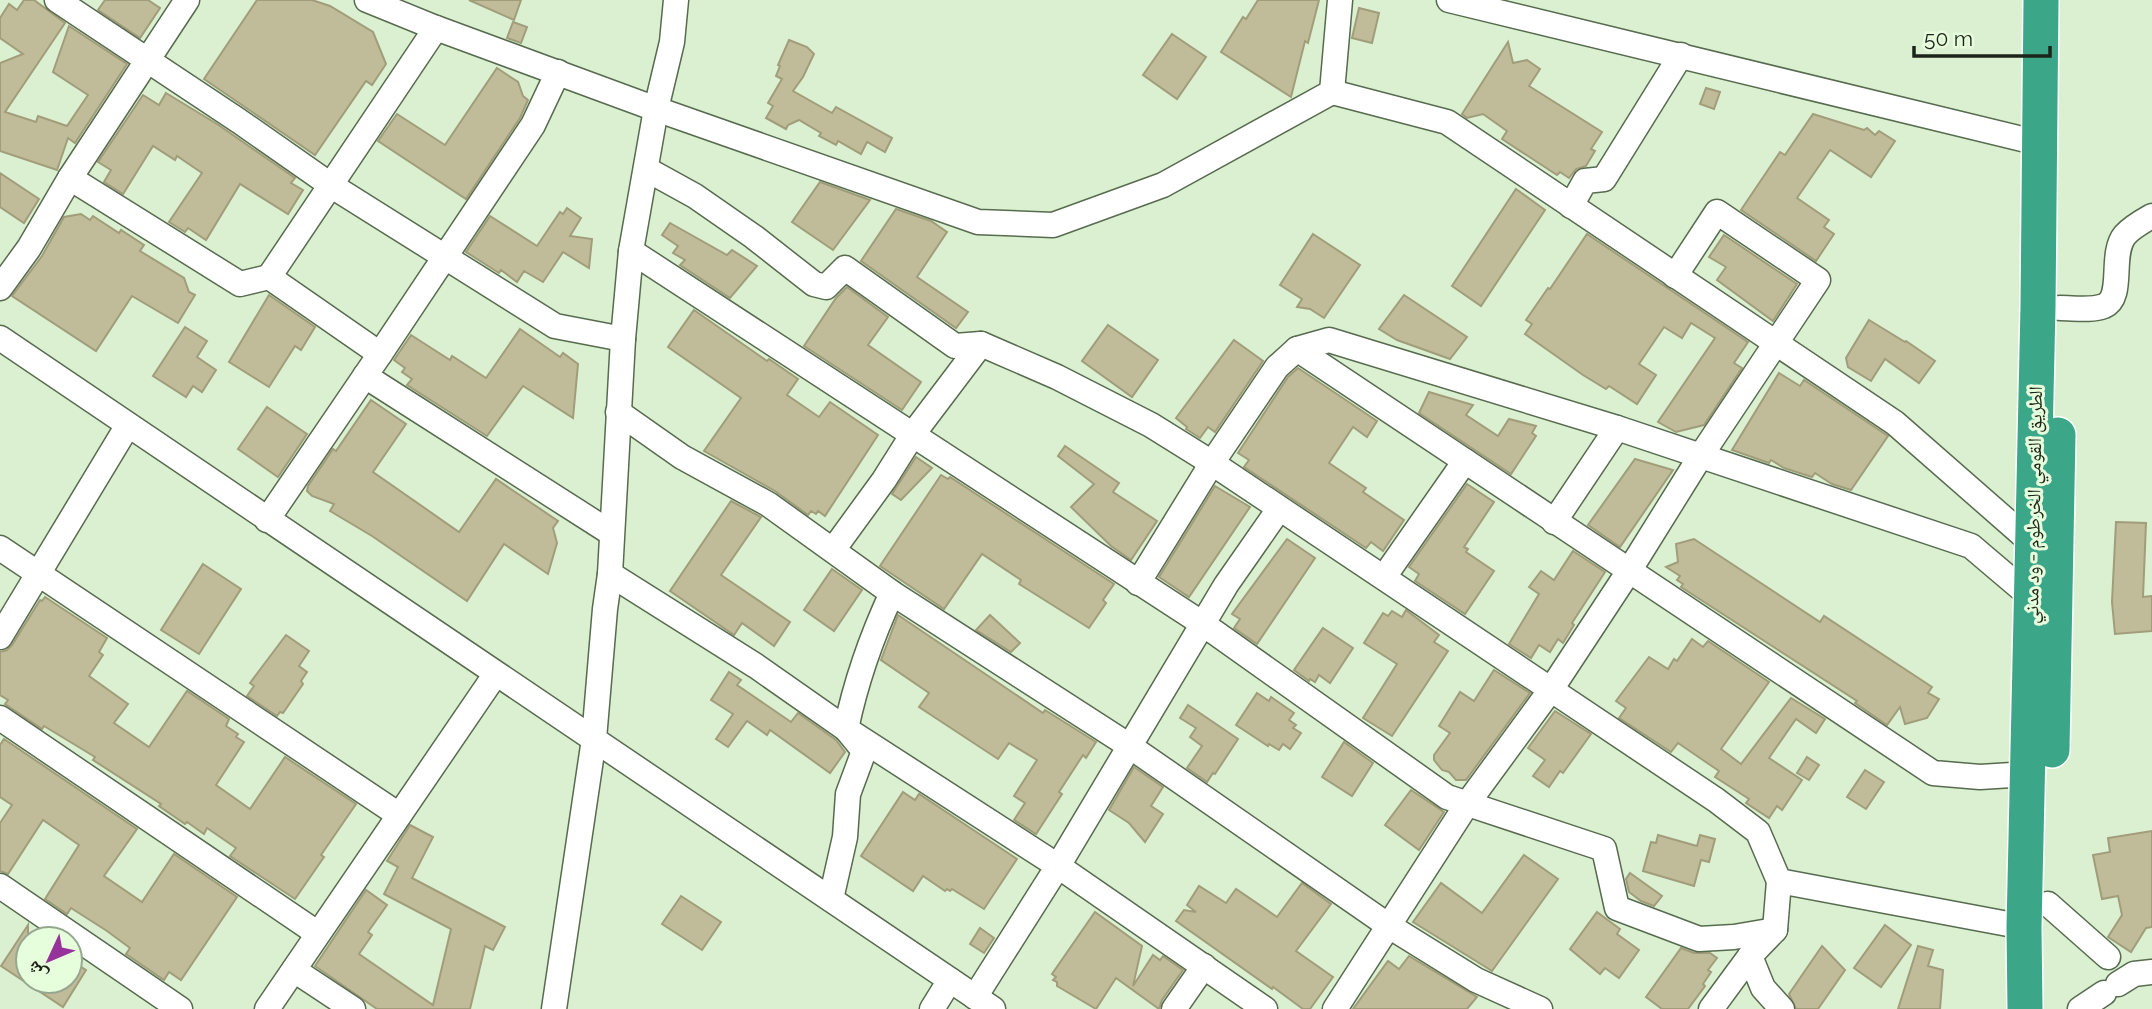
<svg xmlns="http://www.w3.org/2000/svg" width="2152" height="1009" font-family="Raleway,'Noto Naskh Arabic',sans-serif">
<rect width="100%" height="100%" fill="#daf0d0"/>
<!-- building -->
<g fill="#c0bc99" stroke="#a19d7a" stroke-width="2">
<path d="M24,0H34L65,23L5,112L36,122L38,116L67,126L88,95L53,72L69,26L127,64L75,143L68,138L57,170L0,151V63L23,54L0,38V18L9,4L17,10Z"/>
<path d="M105,0H148L160,8L140,38L98,10Z"/>
<path d="M257,0H312L330,6L373,32L386,64L372,85L366,81L315,155L204,79Z"/>
<path d="M469,0H521L514,20Z"/>
<path d="M1258,0H1319L1308,43L1305,41L1291,97L1221,52L1243,17L1246,19Z"/>
<path d="M1359,8L1379,13L1372,43L1352,38Z"/>
<path d="M513,22L527,27L521,43L507,38Z"/>
<path d="M1172,34L1206,57L1177,99L1143,75Z"/>
<path d="M789,40L807,47L814,54L803,77L793,91L832,113L836,107L892,138L885,152L867,142L861,154L838,141L836,145L819,136L821,133L799,120L788,125L786,129L766,118L773,106L768,103L782,79L776,76L780,66L778,65Z"/>
<path d="M1508,42L1513,63L1527,60L1540,69L1529,86L1602,132L1591,149L1595,151L1586,166L1576,169L1569,178L1560,172L1557,175L1502,139L1507,131L1483,114L1467,118L1462,114Z"/>
<path d="M497,68L518,82L523,96L528,100L520,118L466,199L378,141L397,114L445,145Z"/>
<path d="M1706,88L1720,92L1714,109L1700,104Z"/>
<path d="M166,93L217,124L295,178L291,183L303,190L288,214L240,184L206,240L188,228L185,232L169,222L202,173L177,156L175,160L153,146L123,194L104,182L111,170L98,162L143,95L159,105Z"/>
<path d="M1813,114L1864,130L1867,128L1875,135L1879,131L1895,141L1871,177L1830,150L1797,198L1829,220L1824,227L1834,234L1816,261L1741,210L1780,152L1785,155Z"/>
<path d="M0,173L39,199L24,223L0,207Z"/>
<path d="M820,182L870,200L833,250L792,222Z"/>
<path d="M1516,189L1545,210L1481,306L1452,286Z"/>
<path d="M567,208L581,218L570,236L592,239L589,268L563,252L543,282L524,271L517,282L501,270L499,273L466,252L490,216L537,246L560,212L563,214Z"/>
<path d="M896,209L931,221L947,232L917,277L968,312L956,328L861,261Z"/>
<path d="M81,214L90,220L93,216L119,233L121,230L144,245L140,251L184,278L189,292L195,295L178,323L132,296L96,351L12,296L42,256L64,217Z"/>
<path d="M670,223L727,255L732,250L757,266L730,298L680,265L685,260L673,253L678,246L662,235Z"/>
<path d="M1313,234L1360,265L1324,318L1310,309L1297,307L1302,299L1280,285Z"/>
<path d="M1587,234L1748,342L1734,363L1742,368L1704,425L1676,432L1658,422L1715,338L1691,323L1682,338L1664,327L1639,364L1656,375L1637,404L1609,386L1606,389L1583,375L1525,334L1532,324L1526,320L1548,288L1550,289Z"/>
<path d="M1724,235L1797,284L1773,321L1717,280L1726,267L1709,257Z"/>
<path d="M847,287L888,317L868,345L921,382L902,410L804,346L836,298Z"/>
<path d="M269,295L315,327L301,350L295,346L269,387L229,362Z"/>
<path d="M1404,295L1467,337L1450,359L1397,340L1379,329Z"/>
<path d="M694,310L767,361L769,359L798,379L787,395L819,417L830,402L878,435L825,516L818,511L816,514L811,511L808,515L775,491L704,451L741,398L668,347Z"/>
<path d="M1869,320L1905,342L1906,341L1935,361L1919,383L1885,359L1871,381L1848,367L1846,358Z"/>
<path d="M1108,325L1158,360L1132,397L1082,361Z"/>
<path d="M185,327L207,341L197,357L216,370L202,392L193,386L186,397L153,376Z"/>
<path d="M520,329L560,357L563,353L578,364L573,418L523,386L487,436L407,385L412,379L402,372L405,368L394,360L411,335L450,360L452,356L486,378Z"/>
<path d="M1234,340L1263,361L1215,432L1208,427L1200,438L1186,429L1187,427L1176,418Z"/>
<path d="M1298,368L1377,421L1367,437L1353,427L1329,463L1366,488L1363,492L1404,520L1383,551L1371,542L1366,548L1244,467L1249,460L1238,453L1288,377Z"/>
<path d="M1779,373L1800,386L1804,380L1888,436L1851,490L1832,484L1815,473L1812,477L1784,468L1771,460L1769,463L1732,450Z"/>
<path d="M1429,392L1473,405L1466,415L1498,436L1509,419L1536,426L1532,433L1536,436L1511,474L1419,413Z"/>
<path d="M371,400L406,424L373,472L459,532L496,479L558,521L553,528L557,543L548,574L504,544L467,601L372,536L330,511L334,504L312,496L307,491L308,486L333,449L336,451Z"/>
<path d="M267,407L307,434L278,477L238,449Z"/>
<path d="M1065,446L1119,483L1113,492L1157,521L1131,560L1111,546L1071,507L1094,484L1058,456Z"/>
<path d="M916,457L932,468L901,500L892,494Z"/>
<path d="M1635,459L1673,470L1620,547L1588,525Z"/>
<path d="M941,475L948,479L950,477L1114,584L1103,600L1106,603L1089,628L1019,584L1021,580L982,554L944,609L880,566Z"/>
<path d="M1467,484L1494,502L1464,547L1468,549L1466,552L1494,571L1465,614L1415,581L1419,574L1409,567Z"/>
<path d="M1215,486L1250,507L1189,597L1159,577Z"/>
<path d="M731,501L761,517L721,575L790,622L774,646L742,623L734,635L670,591Z"/>
<path d="M2116,522L2146,523L2143,597L2152,596V631L2115,634L2112,602Z"/>
<path d="M1287,539L1315,558L1257,644L1234,628L1240,619L1232,614Z"/>
<path d="M1694,539L1820,622L1824,616L1932,687L1928,693L1939,699L1927,718L1905,724L1900,707L1887,725L1855,703L1857,701L1681,587L1683,584L1677,580L1680,576L1666,567L1678,562L1676,544Z"/>
<path d="M1573,551L1605,572L1572,623L1574,625L1563,643L1558,639L1550,652L1539,645L1531,658L1509,644L1539,594L1529,587L1541,571L1554,580Z"/>
<path d="M203,564L241,589L199,654L161,630Z"/>
<path d="M832,569L862,590L834,631L804,610Z"/>
<path d="M45,597L107,638L99,652L103,655L89,676L128,704L114,723L149,747L187,691L229,719L226,726L238,734L236,737L244,742L216,785L250,809L285,757L356,804L321,855L324,857L295,899L230,856L236,848L207,828L204,834L187,822L185,824L159,806L161,804L93,760L95,757L44,726L42,729L5,704L8,700L0,695V652L7,650L12,645L40,600L42,601Z"/>
<path d="M1406,610L1439,635L1434,642L1448,651L1392,736L1363,718L1397,664L1364,643L1383,613L1388,616L1392,611L1402,617Z"/>
<path d="M898,615L1043,713L1045,710L1096,742L1086,758L1083,755L1059,792L1062,794L1036,834L1014,820L1025,803L1014,796L1037,760L1009,743L998,759L919,707L929,693L881,660Z"/>
<path d="M990,615L1020,643L1011,652L976,630Z"/>
<path d="M1323,628L1353,648L1330,683L1319,675L1315,682L1310,679L1309,681L1294,670Z"/>
<path d="M286,635L309,651L299,666L307,672L301,681L303,684L283,713L280,712L277,716L247,696L254,686L250,683Z"/>
<path d="M1692,639L1703,647L1708,641L1769,682L1721,749L1741,764L1791,698L1825,719L1816,733L1796,719L1769,758L1802,780L1782,810L1777,806L1769,818L1746,803L1749,799L1715,777L1719,771L1678,743L1671,752L1619,718L1626,708L1616,701L1649,657L1668,669L1674,659L1677,661Z"/>
<path d="M1494,670L1530,693L1466,780H1456L1449,772L1442,770L1434,760V755L1450,733L1439,726L1460,692L1474,701Z"/>
<path d="M729,672L741,680L737,685L791,722L798,713L836,740L845,752L830,773L770,730L767,735L747,721L728,747L716,739L733,714L711,700Z"/>
<path d="M1257,693L1269,701L1271,697L1294,713L1289,720L1296,725L1293,728L1301,733L1290,749L1283,744L1279,750L1269,744L1268,746L1236,725Z"/>
<path d="M1188,705L1238,739L1215,774L1213,773L1207,782L1187,768L1202,746L1190,737L1196,728L1180,718Z"/>
<path d="M1555,711L1591,734L1563,773L1560,771L1549,787L1533,776L1545,760L1528,748Z"/>
<path d="M4,739L137,829L104,876L142,902L174,854L237,897L181,980L169,972L164,980L126,954L130,948L107,931L71,908L67,914L45,899L79,845L43,820L8,874L0,871V823L12,805L0,797V745Z"/>
<path d="M1344,742L1373,763L1352,796L1322,777Z"/>
<path d="M1807,757L1819,765L1809,780L1797,773Z"/>
<path d="M1134,767L1163,787L1151,806L1163,814L1145,842L1129,823L1109,810Z"/>
<path d="M1865,770L1884,782L1866,809L1847,797Z"/>
<path d="M1411,790L1444,812L1419,850L1385,825Z"/>
<path d="M903,792L915,800L919,794L1017,859L984,909L952,889L950,891L947,889L945,891L923,876L913,891L861,856Z"/>
<path d="M410,825L433,837L412,878L505,927L493,950L485,946L470,1009H377L315,966L366,890L387,905L368,932L372,935L359,954L433,1005L451,929L384,894L398,867L387,861Z"/>
<path d="M2152,831V927L2146,928L2131,952L2108,937L2122,915L2118,896L2102,899L2093,855L2110,852L2108,838Z"/>
<path d="M1658,835L1697,846L1700,835L1715,839L1709,862L1701,860L1694,886L1643,871L1651,842L1656,843Z"/>
<path d="M1524,855L1558,879L1492,971L1413,922L1441,883L1482,913Z"/>
<path d="M1630,873L1662,896L1654,906L1641,901L1629,892L1626,879Z"/>
<path d="M1302,883L1331,904L1296,951L1333,977L1310,1009H1303L1273,987L1272,989L1176,921L1184,910L1196,912L1187,905L1199,886L1226,903L1236,889L1277,917Z"/>
<path d="M681,896L721,922L702,950L662,924Z"/>
<path d="M1095,912L1142,946L1133,986L1153,955L1160,960L1163,956L1183,970L1162,1000L1159,1009L1116,978L1096,1009L1057,986V982L1053,980L1056,977L1052,974Z"/>
<path d="M1597,912L1620,929L1617,934L1639,950L1619,978L1605,968L1600,974L1570,949Z"/>
<path d="M28,925V981H70V960L86,970L63,1007L1,966Z"/>
<path d="M1885,925L1911,945L1881,987L1854,968Z"/>
<path d="M980,928L994,938L984,953L970,944Z"/>
<path d="M1822,946L1845,970L1818,1009H1796L1789,994Z"/>
<path d="M1918,946L1933,950L1928,966L1943,970L1940,1009H1898Z"/>
<path d="M1681,948L1694,953H1710L1717,958L1708,970L1711,972L1703,984L1705,986L1688,1009H1662L1646,997Z"/>
<path d="M1409,956L1477,997L1467,1009H1353L1388,961L1399,969Z"/>
</g>
<g fill="none" stroke-linecap="round" stroke-linejoin="round">
<!-- minor casing -->
<g stroke="#576b4f" stroke-width="27">
<g id="minor">
<path d="M57,0L239,121L332,186L555,326L623,339"/>
<path d="M367,0L436,28L656,109L978,222L1053,225L1163,185L1332,92L1340,0"/>
<path d="M1449,0L2039,143"/>
<path d="M1332,92L1447,122L1895,423L2032,543"/>
<path d="M646,169L695,196L754,237L814,284L826,287L845,268L955,346L981,344L1057,377L1151,425L1212,463L1716,800L1758,832L1779,881L2024,927"/>
<path d="M70,178L240,284L269,277L380,354L267,520"/>
<path d="M1571,206L1585,181L1604,179L1681,55"/>
<path d="M631,251L1203,624L1447,797L1604,849L1617,908L1699,939L1734,937L1775,930"/>
<path d="M269,277L436,28"/>
<path d="M0,288L29,248L70,178L187,0"/>
<path d="M2060,308C2074,308 2091,311 2104,306C2125,297 2109,254 2125,235C2132,227 2143,221 2152,216"/>
<path d="M0,338L993,1009"/>
<path d="M1297,349L1933,773L1980,777L2028,774"/>
<path d="M380,354L533,125L558,72"/>
<path d="M365,376L611,533"/>
<path d="M618,412L682,457L768,504L892,593L1128,745L1389,926L1476,980L1540,1009"/>
<path d="M1554,522L1617,428"/>
<path d="M0,548L399,815"/>
<path d="M833,550L884,480L913,434L981,344"/>
<path d="M610,574L756,666L846,729L1058,866L1265,1009"/>
<path d="M1384,577L1465,461"/>
<path d="M1138,583L1212,463L1277,367L1297,349L1329,340L1617,428L1971,546L2030,596"/>
<path d="M0,637L128,425"/>
<path d="M0,718L317,933"/>
<path d="M0,886L180,1009"/>
<path d="M831,899L845,837L848,794L864,751L846,729C856,681 871,638 892,593"/>
<path d="M2048,904L2108,957"/>
<path d="M1750,956L1763,988L1782,1009"/>
<path d="M294,970L353,1009"/>
<path d="M2118,984L2134,974L2152,972"/>
<path d="M975,997L1058,866L1226,585L1279,509"/>
<path d="M267,1009L495,675"/>
<path d="M554,1009L594,739L605,609L610,574L623,339L631,251L656,109L672,42L676,0"/>
<path d="M932,1009L950,980"/>
<path d="M1174,1009L1204,966"/>
<path d="M1335,1009L1467,804L1552,688L1629,571L1700,457L1818,280L1717,212L1675,276"/>
<path d="M1711,1009L1750,956L1775,930L1779,881"/>
<path d="M2080,1009L2104,993"/>
</g>
</g>
<!-- highway casing -->
<g stroke="#fff" stroke-width="38">
<g id="highway">
<path d="M2052,750L2058,435"/>
<path d="M2025,1009L2024,927L2038,307L2041,0"/>
</g>
</g>
<!-- minor -->
<use href="#minor" stroke="#fff" stroke-width="24"/>
<!-- highway -->
<use href="#highway" stroke="#3ba788" stroke-width="35"/>
</g>
<g text-anchor="middle" dominant-baseline="central" stroke-width="6" stroke-linejoin="round" paint-order="stroke">
<!-- street labels -->
<g font-size="19" fill="#1c2419" stroke="#e7fedd">
<text transform="translate(2033 505) rotate(-89)">الطريق القومي الخرطوم - ود مدني</text>
</g>
</g>
<!-- north arrow -->
<g transform="translate(49 960) rotate(226)"><circle r="33" fill="#e7fedd" stroke="#96a78f" stroke-width="2"/>
<path d="M0-5L12 26L0 18L-12 26Z" fill="#95339a"/>
<text y="-10" font-size="19" font-weight="bold" text-anchor="middle" fill="#1c2419">ش</text>
</g>
<!-- scale -->
<path d="M1914 46v10h136v-10" fill="none" stroke="#1c2419" stroke-width="3.5"/>
<text x="1924" y="46" font-size="21" fill="#1c2419" stroke="#e7fedd" stroke-width="5" paint-order="stroke">50 m</text>
</svg>
